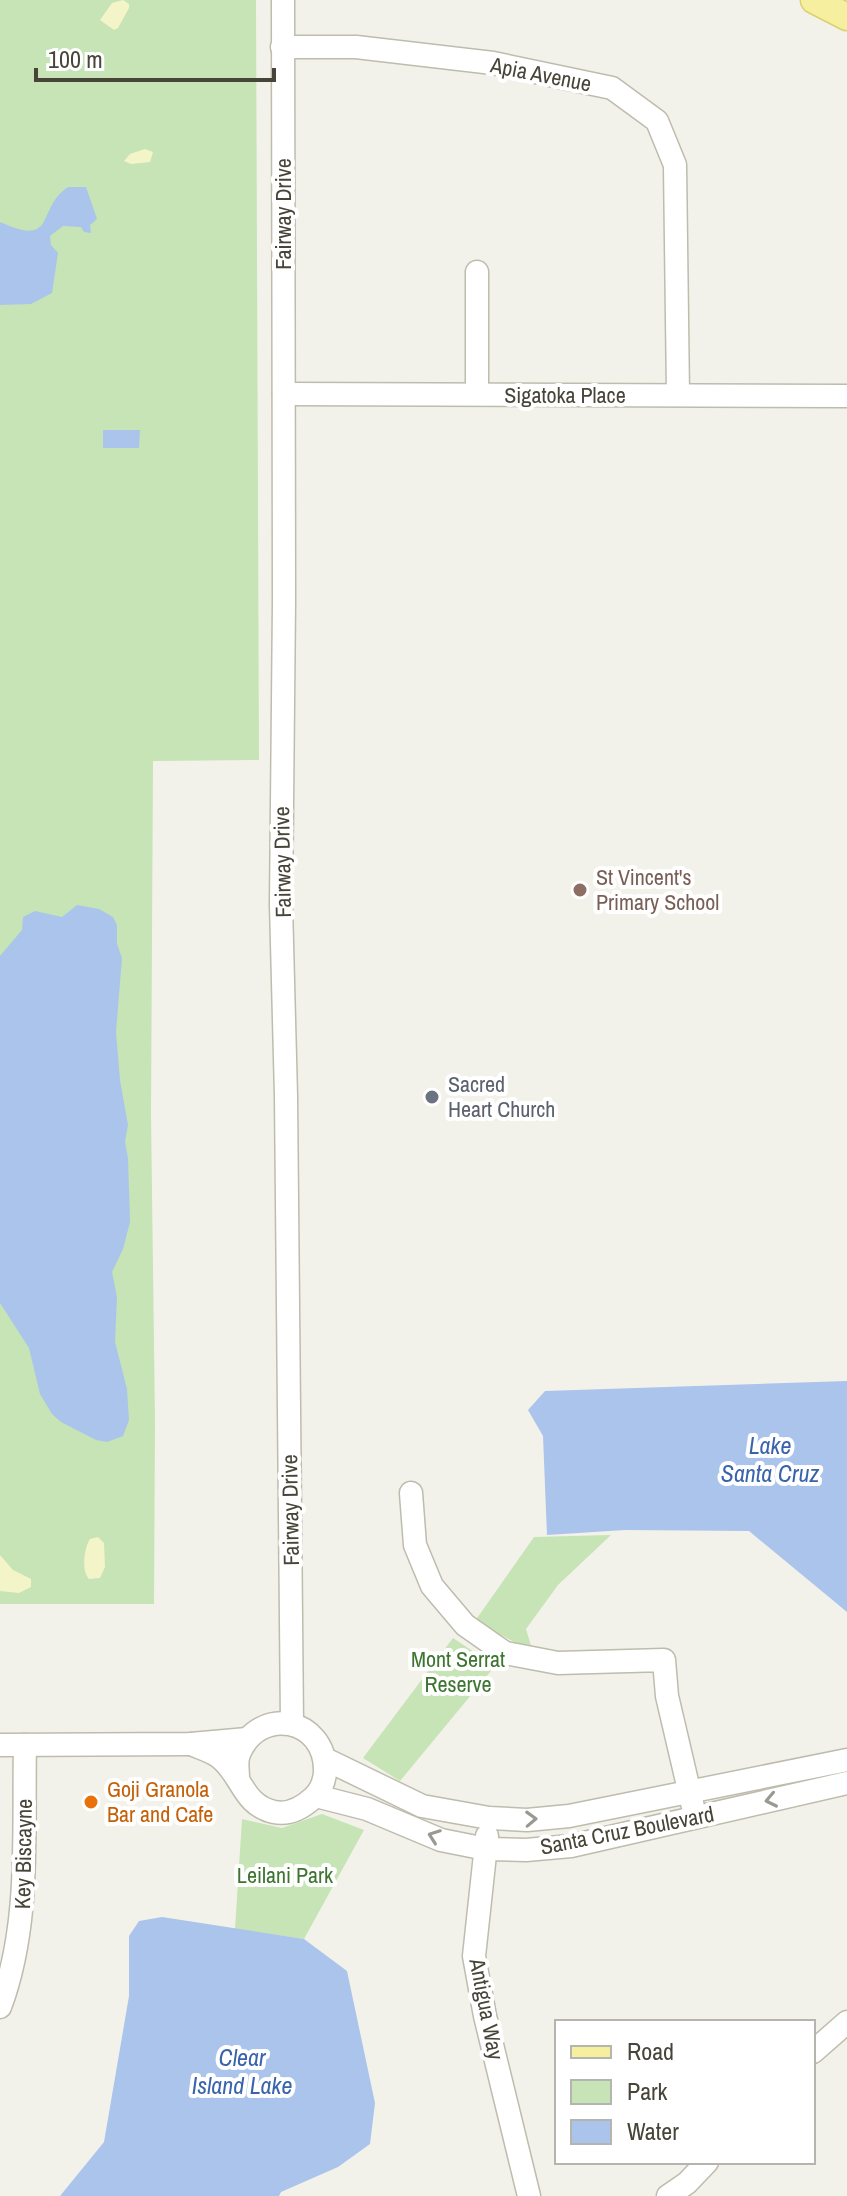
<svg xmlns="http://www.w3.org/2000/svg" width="847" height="2196" font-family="'Archivo Narrow',sans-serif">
<rect width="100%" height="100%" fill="#f3f2ea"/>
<!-- green -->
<g fill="#c6e4b6">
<path d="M0,0H256L259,760L153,761L151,1114L155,1422L154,1604H0Z"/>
<path d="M611,1535L558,1585L526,1629L533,1652L475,1621L534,1537Z"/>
<path d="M453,1638L495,1666L400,1781L363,1758Z"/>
<path d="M322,1814L364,1830L304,1939L235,1929L242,1819L282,1828Z"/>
</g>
<!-- sand -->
<g fill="#f4f4c9">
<path d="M123,0L129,4V8L118,28L114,30L100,20L112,3Z"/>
<path d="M145,149L153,152L150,162L131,164L124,161L130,154Z"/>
<path d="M98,1537L104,1543L105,1567L100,1578L89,1579C81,1571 84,1548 90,1539Z"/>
<path d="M0,1555L13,1570L31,1579V1587L19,1593L0,1591Z"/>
</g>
<!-- water -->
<g fill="#abc4eb">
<path d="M68,187H86L97,219L90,225L91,233L84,232L81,227L63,226L50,236L51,245L58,253L52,293L31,304L0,305V222C58,248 35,209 68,187Z"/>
<path d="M103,430H140L139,448H103Z"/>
<path d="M77,905L99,909L113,917L117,925V944L122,958L116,1032L120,1080L128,1125L125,1142L128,1158L130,1222L123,1249L112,1272L117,1297L115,1342L127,1389L129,1420L123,1436L107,1442L96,1440L61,1422L52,1414L40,1394L29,1348L0,1303V956L22,930L23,917L35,911L62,917Z"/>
<path d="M847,1381V1612L749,1531L625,1530L547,1535L543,1436L528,1410L545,1391Z"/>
<path d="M162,1917L304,1939L347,1971L375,2103L370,2144L338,2167L281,2192L279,2196H60L104,2142L129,1996V1936L139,1921Z"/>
</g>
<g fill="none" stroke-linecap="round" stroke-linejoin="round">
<!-- minor casing -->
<g stroke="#bebcad" stroke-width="25">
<g id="minor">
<path d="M283,0L284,602L281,905L286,1096L292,1724"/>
<path d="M282,47H356L493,63L612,88L657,121L675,165L678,395"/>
<path d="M477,272V394"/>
<path d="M284,394L847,396"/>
<path d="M411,1493L415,1545L432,1586L465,1625L505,1653L558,1663L664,1660L667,1696L693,1807"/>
<path d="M191,1744C200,1748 211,1751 219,1757C242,1774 242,1805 274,1812C288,1815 302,1808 313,1798C320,1792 325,1781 325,1771C326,1718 259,1705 239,1754C236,1761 238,1770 238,1778"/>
<path d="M0,1745L191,1744L247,1739"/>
<path d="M325,1759L422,1806L489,1818L527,1820L569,1816L847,1760"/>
<path d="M316,1796L367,1809L441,1840L486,1849L526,1850L571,1846L847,1783"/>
<path d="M487,1836L474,1956L485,2016L529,2196"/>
<path d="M0,2007C31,1924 23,1833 25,1745"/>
<path d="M813,2052L847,2022"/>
<path d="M668,2196L687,2183L707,2162"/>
</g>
</g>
<!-- major casing -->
<g stroke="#dbd070" stroke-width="29">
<path id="major" d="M814,0L847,17"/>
</g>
<!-- minor -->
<use href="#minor" stroke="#fff" stroke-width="22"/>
<!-- major -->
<use href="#major" stroke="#f6efa0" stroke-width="26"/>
</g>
<!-- one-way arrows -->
<defs><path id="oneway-chevron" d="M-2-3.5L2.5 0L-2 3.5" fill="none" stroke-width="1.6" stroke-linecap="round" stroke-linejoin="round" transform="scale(2)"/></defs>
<g stroke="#9a9892">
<use href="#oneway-chevron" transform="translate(771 1800) rotate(168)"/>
<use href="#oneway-chevron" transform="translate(531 1819) rotate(-2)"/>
<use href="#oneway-chevron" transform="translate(434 1836) rotate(-160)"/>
</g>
<!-- markers -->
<circle fill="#8d6e63" stroke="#fff" stroke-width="3" cx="580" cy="890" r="8"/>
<circle fill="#6b7280" stroke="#fff" stroke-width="3" cx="432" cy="1097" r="8"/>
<circle fill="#e8710a" stroke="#fff" stroke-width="3" cx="91" cy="1802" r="8"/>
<g text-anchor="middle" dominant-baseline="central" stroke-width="8" stroke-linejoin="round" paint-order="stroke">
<!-- street labels -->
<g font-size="22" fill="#474438" stroke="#fff">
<text transform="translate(541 74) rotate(11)">Apia Avenue</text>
<text transform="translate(283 214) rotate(-90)">Fairway Drive</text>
<text x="565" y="395">Sigatoka Place</text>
<text transform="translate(282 862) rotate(-91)">Fairway Drive</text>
<text transform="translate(290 1510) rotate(-91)">Fairway Drive</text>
<text transform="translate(627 1830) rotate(-11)">Santa Cruz Boulevard</text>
<text transform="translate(23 1854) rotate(-89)">Key Biscayne</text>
<text transform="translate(487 2009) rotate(79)">Antigua Way</text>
</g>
<!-- education labels -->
<g font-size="22" fill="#785e54" stroke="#fff" text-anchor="start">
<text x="596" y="877">St Vincent's<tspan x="596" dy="25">Primary School</tspan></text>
</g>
<!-- worship labels -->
<g font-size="22" fill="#5b616d" stroke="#fff" text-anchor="start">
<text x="448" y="1084">Sacred<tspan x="448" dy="25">Heart Church</tspan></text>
</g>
<!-- park labels -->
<g font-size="22" fill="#3c7430" stroke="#fff">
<text x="458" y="1659">Mont Serrat<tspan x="458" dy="25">Reserve</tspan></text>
<text x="285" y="1875">Leilani Park</text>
</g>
<!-- food labels -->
<g font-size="22" fill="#c56008" stroke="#fff" text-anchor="start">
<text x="107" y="1789">Goji Granola<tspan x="107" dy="25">Bar and Cafe</tspan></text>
</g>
<!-- water labels -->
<g font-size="24" font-style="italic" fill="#3964ab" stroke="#fff">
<text x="770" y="1445">Lake<tspan x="770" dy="28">Santa Cruz</tspan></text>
<text x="242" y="2057">Clear<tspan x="242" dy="28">Island Lake</tspan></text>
</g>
</g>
<!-- legend -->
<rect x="555" y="2020" width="260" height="144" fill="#ffffff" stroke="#b5b4af" stroke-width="2"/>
<rect x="571" y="2046" width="40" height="12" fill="#f6efa0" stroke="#b5b4af" stroke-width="2"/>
<text x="627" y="2060" font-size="24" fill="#474438">Road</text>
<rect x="571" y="2080" width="40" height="24" fill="#c6e4b6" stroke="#b5b4af" stroke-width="2"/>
<text x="627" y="2100" font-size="24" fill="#474438">Park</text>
<rect x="571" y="2120" width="40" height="24" fill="#abc4eb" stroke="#b5b4af" stroke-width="2"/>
<text x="627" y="2140" font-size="24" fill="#474438">Water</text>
<!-- scale -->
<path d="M36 68v12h238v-12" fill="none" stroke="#474438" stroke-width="4"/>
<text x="48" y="68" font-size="24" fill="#474438" stroke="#ffffff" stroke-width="6" paint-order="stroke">100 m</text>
</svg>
